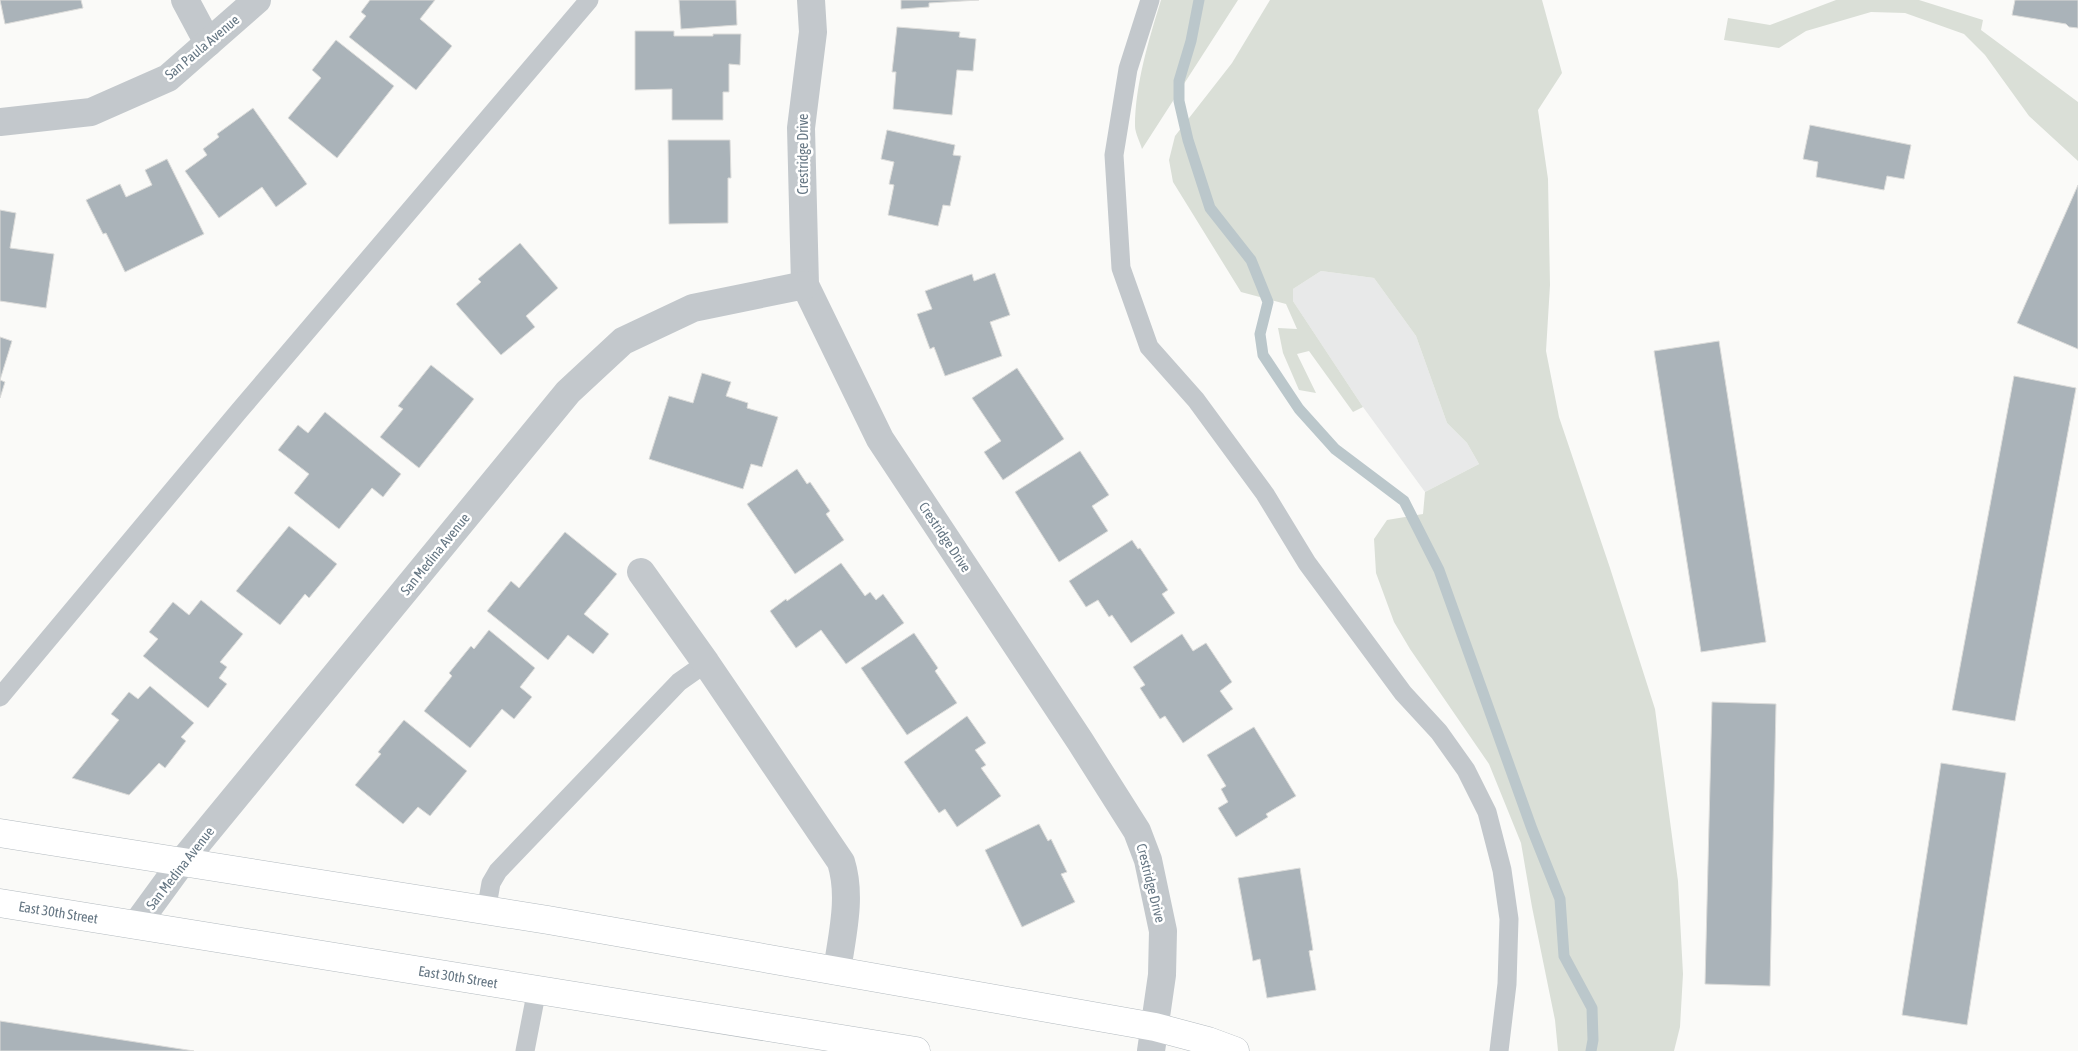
<svg xmlns="http://www.w3.org/2000/svg" width="2078" height="1051" font-family="'Asap Condensed',sans-serif">
<rect width="100%" height="100%" fill="#fafaf8"/>
<!-- built -->
<path fill="#e8e9e9" d="M1321,271L1374,278L1416,336L1447,423L1467,443L1479,464L1425,492L1363,407L1293,301V289Z"/>
<!-- green -->
<g fill="#dadfd7">
<path d="M1161,0H1238L1142,149C1140,142 1135,133 1135,126C1135,85 1149,39 1161,0Z"/>
<path d="M1270,0H1542L1562,73L1538,110L1548,179L1550,285L1546,351L1559,417L1610,568L1655,709L1678,881L1683,974L1680,1027L1674,1051H1558L1555,1020L1532,907L1521,843L1489,764L1410,649L1394,622L1376,573L1374,539L1387,520L1423,514L1425,492L1479,464L1467,443L1447,423L1416,336L1374,278L1321,271L1293,289V301L1363,407L1353,412L1309,351L1297,354L1316,393L1299,390L1283,353L1278,328L1297,329L1286,304L1241,292L1173,182L1169,160L1175,136L1232,63Z"/>
<path d="M1836,0H1919L1983,20L1981,30L2078,102V161L2029,116L1985,55L1964,34L1905,13L1871,12L1806,31L1779,48L1724,40L1728,18L1770,25Z"/>
</g>
<g fill="none" stroke-linecap="round" stroke-linejoin="round">
<!-- stream -->
<path stroke="#bbc7cb" stroke-width="11" d="M1199,0L1191,41L1179,81V101L1188,140L1210,208L1251,260L1268,302L1260,334L1263,355L1299,409L1335,449L1404,501L1439,570L1532,829L1560,899L1564,956L1592,1008L1593,1040L1591,1051"/>
</g>
<!-- building -->
<g fill="#aab3b9" stroke="#dcdcda">
<path d="M0,0H81L83,8L5,24Z"/>
<path d="M370,0H435L420,19L452,46L416,90L349,37L366,16L361,12Z"/>
<path d="M679,0H736L737,25L681,29Z"/>
<path d="M901,0H979L929,3V7L901,9Z"/>
<path d="M2015,0H2078V28L2069,27L2066,24L2012,15Z"/>
<path d="M897,27L960,32L959,37L976,39L973,71L957,70L952,115L893,109L896,72H892Z"/>
<path d="M635,31H674V36H713V34H741L740,65L729,64V92H723V120H672V89L635,90Z"/>
<path d="M336,40L394,86L337,158L288,118L321,78L312,70Z"/>
<path d="M253,108L307,184L276,207L262,187L219,218L185,171L207,155L203,149L219,137L217,134Z"/>
<path d="M1810,125L1911,145L1904,179L1887,176L1884,190L1816,177L1818,162L1803,159Z"/>
<path d="M887,130L955,145L953,155L961,156L950,206L943,205L938,226L888,215L894,185L889,184L894,162L881,159Z"/>
<path d="M668,140H730L731,178H728V223L669,224Z"/>
<path d="M167,159L204,234L125,272L106,233L103,234L86,200L120,184L126,197L152,185L145,170Z"/>
<path d="M2078,185V349L2017,323Z"/>
<path d="M0,210L16,213L10,248L54,254L46,308L0,301Z"/>
<path d="M520,243L558,288L526,316L535,327L501,355L456,304L481,282L478,279Z"/>
<path d="M995,273L1010,315L990,322L1002,356L945,376L934,347L930,349L917,314L932,309L925,291L972,274L974,281Z"/>
<path d="M0,337L12,341L0,380L5,382L0,398Z"/>
<path d="M1719,341L1766,642L1701,652L1654,351Z"/>
<path d="M431,365L474,399L419,468L380,437L403,409L398,406Z"/>
<path d="M1017,368L1064,439L1003,480L984,452L1001,441L972,398Z"/>
<path d="M702,373L731,382L726,396L748,403L747,408L778,417L762,467L751,464L743,489L649,459L669,396L693,403Z"/>
<path d="M2014,376L2076,388L2015,721L1952,710Z"/>
<path d="M325,412L401,474L383,497L372,488L339,529L294,493L309,474L278,450L298,425L308,433Z"/>
<path d="M1080,451L1109,495L1092,506L1108,531L1059,562L1015,492Z"/>
<path d="M797,469L807,484L810,482L830,511L826,514L844,540L795,574L747,504Z"/>
<path d="M289,526L337,564L309,598L305,594L280,625L236,591Z"/>
<path d="M565,532L617,574L584,614L609,634L593,654L568,635L548,660L487,611L511,581L519,588Z"/>
<path d="M1132,540L1138,549L1140,548L1168,590L1162,594L1175,613L1131,643L1112,615L1109,617L1098,600L1086,607L1069,581Z"/>
<path d="M841,563L865,596L870,592L876,600L883,594L904,623L846,664L821,630L796,648L770,611L786,599L787,601Z"/>
<path d="M201,600L243,634L220,662L227,667L219,678L227,684L208,708L143,656L158,639L149,632L173,602L189,615Z"/>
<path d="M489,630L535,668L520,687L532,697L514,719L502,709L470,748L424,711L452,676L449,673L471,646L474,649Z"/>
<path d="M914,633L938,668L935,671L957,703L907,735L861,668Z"/>
<path d="M1182,634L1193,651L1206,643L1232,682L1220,691L1233,709L1183,743L1165,716L1160,719L1140,688L1145,685L1133,667Z"/>
<path d="M150,686L194,723L181,737L186,741L165,768L159,763L129,795L72,778L119,720L111,714L129,692L138,699Z"/>
<path d="M1712,702L1776,704L1770,986L1705,984Z"/>
<path d="M967,716L986,743L975,750L986,765L981,768L1001,796L957,827L945,809L939,813L904,762Z"/>
<path d="M404,720L467,771L430,816L418,807L403,824L355,785L381,754L378,752Z"/>
<path d="M1254,727L1296,796L1266,814L1268,817L1236,837L1218,808L1228,802L1221,789L1226,786L1207,755Z"/>
<path d="M1941,763L2006,773L1967,1025L1902,1015Z"/>
<path d="M1039,824L1048,841L1051,839L1067,872L1061,874L1075,902L1022,927L985,850Z"/>
<path d="M1300,868L1313,950L1309,951L1316,990L1267,998L1260,959L1253,961L1238,878Z"/>
<path d="M0,1021L194,1051H0Z"/>
</g>
<g fill="none" stroke-linecap="round" stroke-linejoin="round">
<!-- secondary casing -->
<g stroke="#b3babf" stroke-width="29">
<g id="secondary">
<path d="M0,833L548,920L1155,1027L1208,1041L1235,1051"/>
<path id="s1" d="M0,903L916,1051"/>
</g>
</g>
<!-- lane -->
<g stroke="#c3c8cc" stroke-width="19">
<path d="M1150,0L1128,69L1114,155L1121,268L1149,347L1196,400L1265,494L1307,563L1403,693L1439,732L1466,770L1487,812L1502,870L1509,919L1507,984L1499,1051"/>
<path d="M0,697L239,411L589,0"/>
<path d="M486,911L491,883L498,871L679,682L706,663"/>
<path d="M525,1051L537,989"/>
</g>
<!-- street -->
<g stroke="#c3c8cc" stroke-width="28">
<path d="M185,0L208,43"/>
<path d="M811,0L813,32L801,128L805,285L880,439L1080,741L1137,831L1148,860L1163,931L1162,975L1151,1051"/>
<path d="M0,122L91,112L168,78L257,0"/>
<path d="M641,572L706,663L841,862C852,897 842,935 837,971"/>
<path d="M136,925L182,862L568,392L623,341L693,308L805,285"/>
</g>
<!-- secondary -->
<use href="#secondary" stroke="#fff" stroke-width="28"/>
</g>
<g text-anchor="middle" dominant-baseline="central" stroke-width="5" stroke-linejoin="round" paint-order="stroke">
<!-- street labels -->
<g font-size="14" fill="#657683" stroke="#fff">
<text transform="translate(202 47) rotate(-40)">San Paula Avenue</text>
<text transform="translate(803 154) rotate(-90)">Crestridge Drive</text>
<text transform="translate(945 537) rotate(56)">Crestridge Drive</text>
<text transform="translate(435 554) rotate(-51)">San Medina Avenue</text>
<text transform="translate(180 868) rotate(-52)">San Medina Avenue</text>
<text transform="translate(1151 883) rotate(76)">Crestridge Drive</text>
<text stroke="none"><textPath href="#s1" startOffset="59">East 30th Street</textPath></text>
<text stroke="none"><textPath href="#s1" startOffset="464">East 30th Street</textPath></text>
</g>
</g>
</svg>
